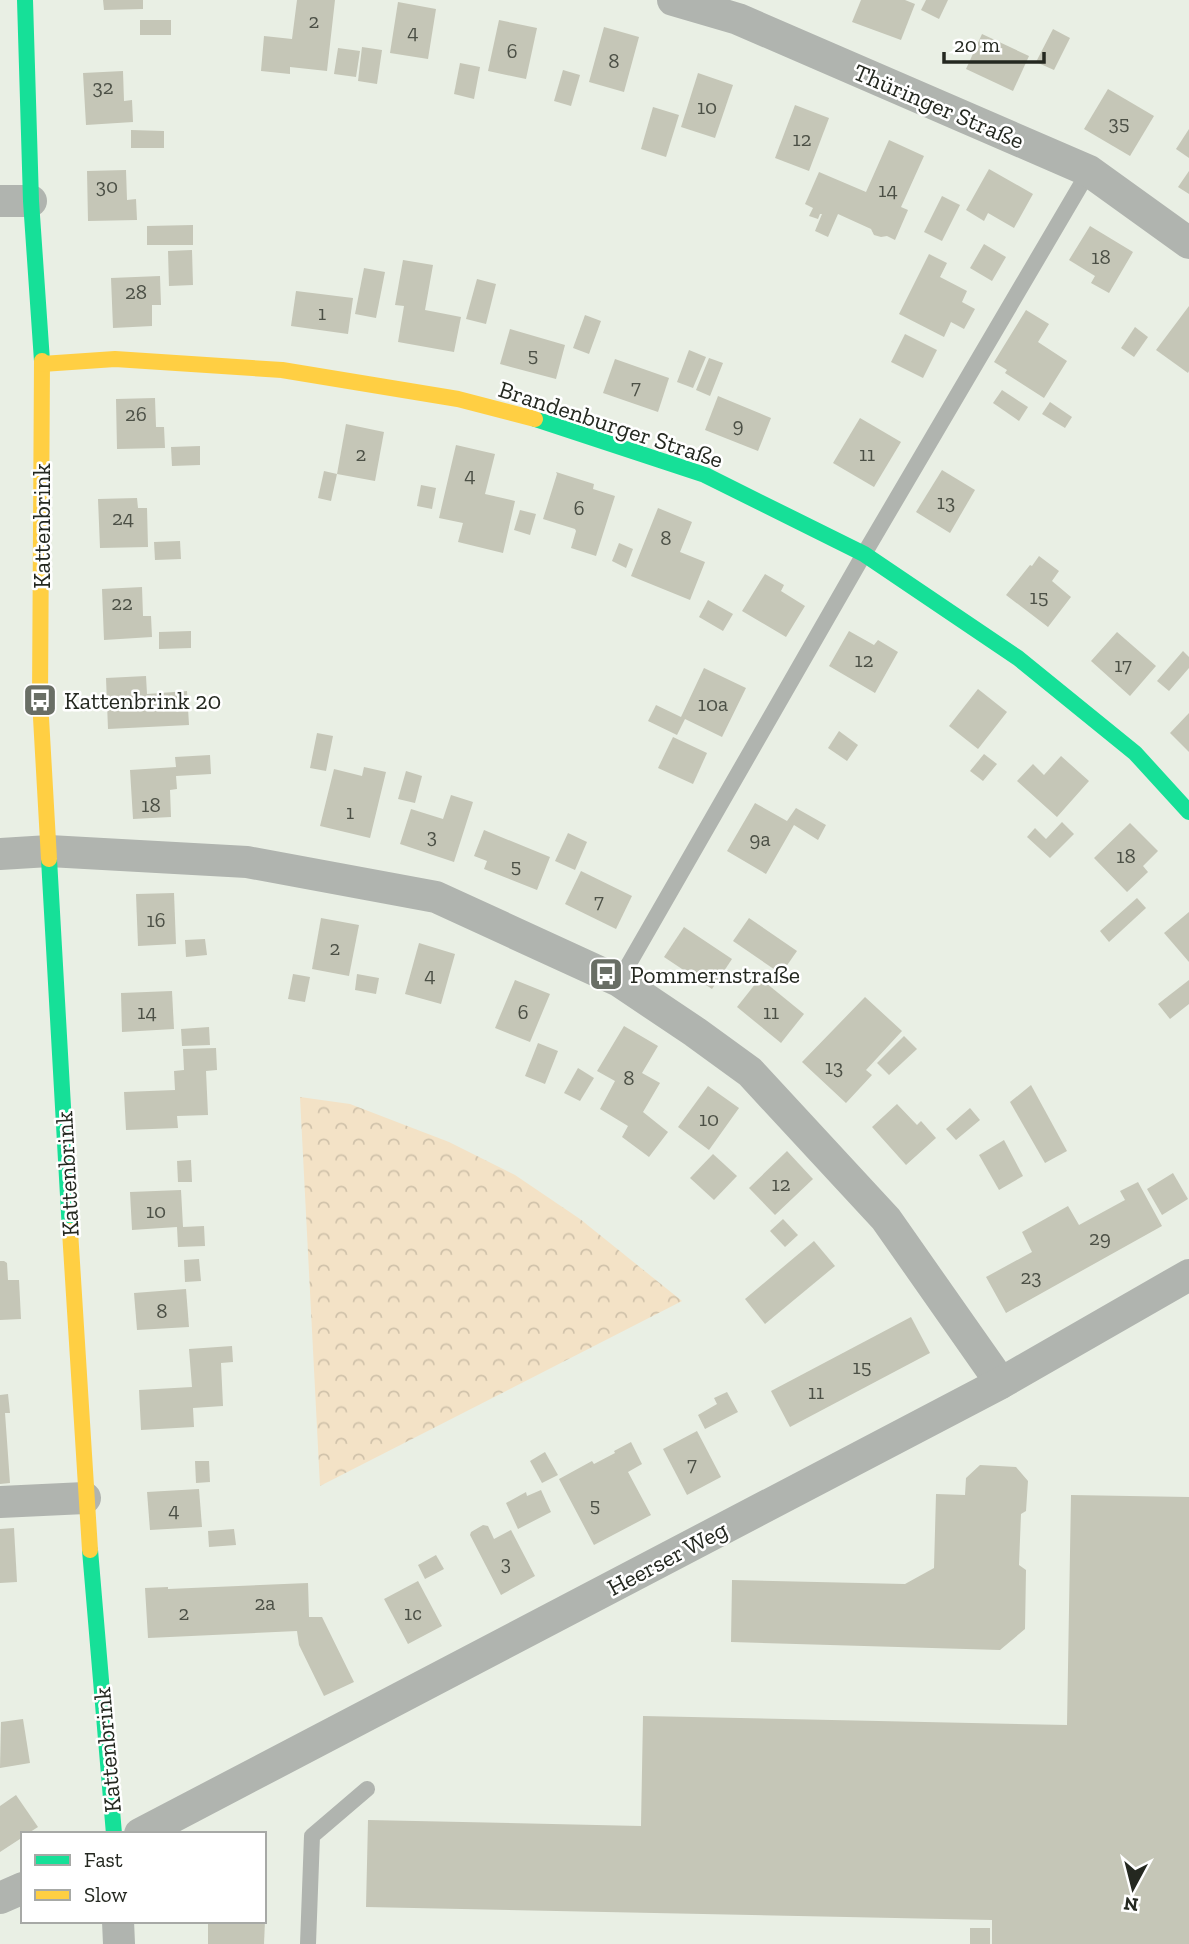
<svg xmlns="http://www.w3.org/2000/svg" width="1189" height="1944" font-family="'Zilla Slab',serif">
<defs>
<pattern id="park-crowns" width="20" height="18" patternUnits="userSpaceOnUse" patternTransform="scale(1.75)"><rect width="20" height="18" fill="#f3e2c6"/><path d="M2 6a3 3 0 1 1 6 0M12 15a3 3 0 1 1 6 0" fill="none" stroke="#d0c2aa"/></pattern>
</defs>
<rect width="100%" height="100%" fill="#e9efe4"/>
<!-- park -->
<path fill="url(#park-crowns)" d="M300,1097L350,1104L449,1142L515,1175L580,1219L682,1301L320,1486Z"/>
<!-- building -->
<g fill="#c5c6b7">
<path d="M103,0H143V9L104,10Z"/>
<path d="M297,0H335L327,71L290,67V74L261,71L264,36L292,39Z"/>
<path d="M861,0H905L915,4L901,40L852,22Z"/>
<path d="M926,0H948L939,19L921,10Z"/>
<path d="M398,2L436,9L428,59L390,53Z"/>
<rect x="140" y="20" width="31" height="15"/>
<path d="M499,20L537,28L526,79L488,71Z"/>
<path d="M604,27L639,37L624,92L589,82Z"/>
<path d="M1053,29L1070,38L1054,70L1036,62Z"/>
<path d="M982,34L1029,56L1013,91L966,69Z"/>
<path d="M362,47L382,50L377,84L358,81Z"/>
<path d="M338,48L360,51L356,77L334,74Z"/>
<path d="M460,63L480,67L474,99L454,94Z"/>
<path d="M563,70L580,75L571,106L554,101Z"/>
<path d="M123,71L124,101L132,100L133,122L86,125L83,73Z"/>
<path d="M698,73L733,85L715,138L681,127Z"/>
<path d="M1108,89L1154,116L1130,156L1084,129Z"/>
<path d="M795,105L829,118L809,171L775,158Z"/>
<path d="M653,107L679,115L666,157L641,149Z"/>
<path d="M1189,129V158L1176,149Z"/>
<path d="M131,130L164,131V148H131Z"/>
<path d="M889,140L924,156L901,207L908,210L895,240L887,236L881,237L874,235L871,229L838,214L828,237L815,231L822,214H820L818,219L809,216L813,208L805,204L819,172L866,192Z"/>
<path d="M989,169L1033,194L1014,228L988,213L984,221L966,210Z"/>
<path d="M126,170L127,200L136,199L137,220L88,221L87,171Z"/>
<path d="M1189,171V194L1178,187Z"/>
<path d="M942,196L960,205L942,241L924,232Z"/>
<path d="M193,225V245H147V226Z"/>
<path d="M1090,226L1133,252L1109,293L1091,283L1095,276L1069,260Z"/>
<path d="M984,244L1006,257L992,281L970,268Z"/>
<path d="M192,250L193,285L169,286L168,251Z"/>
<path d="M929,254L947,263L940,277L967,291L962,302L975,309L964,329L951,322L944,337L899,314Z"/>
<path d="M403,260L433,265L425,310L461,317L454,352L398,342L404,306L395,305Z"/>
<path d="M364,268L385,272L376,318L355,314Z"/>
<path d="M160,276L161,305H152V326L113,328L111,278Z"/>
<path d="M477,279L496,284L486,324L466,319Z"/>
<path d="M296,291L353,298L348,334L291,326Z"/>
<path d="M1189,306V371L1188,373L1156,350Z"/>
<path d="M1026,310L1049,324L1038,342L1067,361L1044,398L1005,373L1007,370L994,362Z"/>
<path d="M585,315L601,321L589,354L573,348Z"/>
<path d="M1135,327L1148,337L1134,357L1121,348Z"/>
<path d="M510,329L565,345L556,379L500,364Z"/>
<path d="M905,334L937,350L923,378L891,362Z"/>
<path d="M689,350L706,357L693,388L677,382Z"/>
<path d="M709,358L723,363L710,396L696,390Z"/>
<path d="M615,359L669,378L658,412L603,393Z"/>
<path d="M1002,390L1028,407L1019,421L993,403Z"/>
<path d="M718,396L771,418L758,451L705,430Z"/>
<path d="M155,398L156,427H164L165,448L117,449L116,399Z"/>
<path d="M1050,402L1072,417L1065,428L1042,414Z"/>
<path d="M860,418L901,442L874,487L833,463Z"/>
<path d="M346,424L384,432L375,481L337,474Z"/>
<path d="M456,445L495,454L485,494L515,501L503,553L458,542L463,523L439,518Z"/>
<path d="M200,446V465L172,466L171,447Z"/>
<path d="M942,470L975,490L950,533L916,512Z"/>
<path d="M324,471L337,474L331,501L318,498Z"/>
<path d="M556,472L594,484L593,489L615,496L596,556L571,548L576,531L575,529L543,519L557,474Z"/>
<path d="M421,485L436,488L432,509L417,506Z"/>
<path d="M137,498L138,508H147L148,547L100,548L98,499Z"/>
<path d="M658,508L692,522L680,552L705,562L690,600L631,576Z"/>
<path d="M520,510L536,514L530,535L514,530Z"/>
<path d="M180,541L181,559L155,560L154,542Z"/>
<path d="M619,543L633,549L626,568L612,561Z"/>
<path d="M1039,556L1059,571L1052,581L1071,597L1048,627L1006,595L1030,565L1032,566Z"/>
<path d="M765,574L784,585L781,591L805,606L786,637L742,611Z"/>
<path d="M142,587L143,616H151L152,637L104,640L102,589Z"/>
<path d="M708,600L733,614L723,631L699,617Z"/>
<path d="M191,631V648L159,649V632Z"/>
<path d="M849,631L874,645L878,640L898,652L875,693L829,666Z"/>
<path d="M1117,632L1156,666L1130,696L1091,661Z"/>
<path d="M1183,651L1189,657V668L1169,691L1157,681Z"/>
<path d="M704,668L746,688L722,737L685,719L677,735L648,721L656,705L681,717Z"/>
<path d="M146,676L147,694L187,691L189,725L108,729L106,678Z"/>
<path d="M978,689L1007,712L978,749L949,726Z"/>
<path d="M1189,713V752L1170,733Z"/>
<path d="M839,731L858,745L847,761L828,748Z"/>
<path d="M317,733L333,736L326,771L310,768Z"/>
<path d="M673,737L707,753L693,784L658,768Z"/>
<path d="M984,754L997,764L983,781L970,771Z"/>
<path d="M210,755L211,774L176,776L177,789L170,790L171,817L133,819L130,770L176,767L175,757Z"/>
<path d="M1061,756L1089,781L1057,817L1017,781L1033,764L1044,775Z"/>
<path d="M364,767L386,772L370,838L320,826L334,769L362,776Z"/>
<path d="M406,771L422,776L415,803L398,799Z"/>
<path d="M451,795L473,802L454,862L400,844L411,809L443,819Z"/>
<path d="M755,803L787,821L796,808L826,825L818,840L794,825L766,874L727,851Z"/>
<path d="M1062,822L1074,834L1050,858L1027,837L1035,828L1046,839Z"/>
<path d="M1130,823L1158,851L1143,866L1148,872L1127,892L1094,858Z"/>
<path d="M484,830L550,857L537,890L484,869L487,861L474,856Z"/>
<path d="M568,833L587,842L575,870L555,861Z"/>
<path d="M581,871L632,896L616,929L565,904Z"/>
<path d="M174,893L176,944L138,946L136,894Z"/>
<path d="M1137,898L1146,908L1109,942L1100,931Z"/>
<path d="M1189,912V962L1164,933Z"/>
<path d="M321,918L359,925L349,976L312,969Z"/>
<path d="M749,918L797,951L781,974L733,941Z"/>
<path d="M684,927L732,959L712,989L664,957Z"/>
<path d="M205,939L207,955L186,957L185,940Z"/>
<path d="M419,943L455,954L441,1004L405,994Z"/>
<path d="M293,974L310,977L305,1002L288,999Z"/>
<path d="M357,974L379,978L376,994L355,990Z"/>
<path d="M760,978L804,1014L781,1043L737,1007Z"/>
<path d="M515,980L550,994L530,1042L495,1028Z"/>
<path d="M1189,980V1004L1170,1019L1158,1004Z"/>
<path d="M172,991L174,1029L122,1032L121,993Z"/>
<path d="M865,997L902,1031L866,1070L872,1075L846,1103L802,1062Z"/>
<path d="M624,1026L658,1046L642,1073L660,1083L643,1112L668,1132L649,1157L622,1137L628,1126L600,1109L615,1081L597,1071Z"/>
<path d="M209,1027L210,1045L182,1046L181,1029Z"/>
<path d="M904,1036L917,1049L889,1075L877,1063Z"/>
<path d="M538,1043L558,1051L545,1084L525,1076Z"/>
<path d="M216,1048L217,1070L206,1071L208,1115L177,1116L178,1128L126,1130L124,1092L175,1090L174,1071L184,1070L183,1049Z"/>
<path d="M578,1068L594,1078L580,1101L564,1093Z"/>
<path d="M1031,1085L1067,1151L1045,1163L1010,1102Z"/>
<path d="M708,1086L739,1108L709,1150L678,1127Z"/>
<path d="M897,1104L917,1125L921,1121L936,1138L906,1165L872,1127Z"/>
<path d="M970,1108L980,1120L956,1140L946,1129Z"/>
<path d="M1004,1140L1023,1176L999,1190L979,1155Z"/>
<path d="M787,1151L813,1179L775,1215L749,1188Z"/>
<path d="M713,1154L737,1176L714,1200L690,1178Z"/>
<path d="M191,1160L192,1182H178L177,1161Z"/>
<path d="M1173,1173L1188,1199L1162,1215L1147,1189Z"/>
<path d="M1138,1182L1162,1226L1006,1313L986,1277L1032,1252L1022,1232L1068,1206L1079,1225L1125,1200L1120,1191Z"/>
<path d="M181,1190L183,1227L204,1226L205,1246L178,1247L177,1227L132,1230L130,1192Z"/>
<path d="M783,1219L798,1235L785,1247L770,1231Z"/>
<path d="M814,1241L835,1266L765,1324L745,1299Z"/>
<path d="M199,1259L201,1281L185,1282L184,1260Z"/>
<path d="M0,1261H4L7,1263L8,1280H19L21,1319L0,1320Z"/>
<path d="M186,1289L189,1327L137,1330L134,1293Z"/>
<path d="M911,1317L930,1353L790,1427L771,1391Z"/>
<path d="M232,1346L233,1362L221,1363L223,1406L193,1408L194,1427L141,1430L139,1390L192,1387L189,1349Z"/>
<path d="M727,1392L738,1412L705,1429L698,1415L717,1404L714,1398Z"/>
<path d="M8,1394L10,1413H5L10,1483L0,1484V1395Z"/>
<path d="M697,1431L721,1477L687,1495L663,1449Z"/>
<path d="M631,1442L642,1464L628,1472L651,1515L594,1545L559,1479L592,1461L594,1464L615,1453L614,1451Z"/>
<path d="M545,1452L558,1475L542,1483L530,1461Z"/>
<path d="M195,1461H209L210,1482L196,1483Z"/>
<path d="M980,1465L1016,1467L1028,1481L1026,1511L1021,1514L1019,1565L1026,1570L1025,1629L1000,1650L731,1642L732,1580L905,1584L934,1568L936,1494L965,1495L966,1478Z"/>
<path d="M199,1489L202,1527L150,1530L147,1492Z"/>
<path d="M541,1490L551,1512L518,1529L506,1503L526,1492L527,1496Z"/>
<path d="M1071,1495L1189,1497V1944H992V1920L366,1907L368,1820L641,1826L643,1716L1067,1725Z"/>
<path d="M483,1525L488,1526L494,1539L511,1530L535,1576L501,1595L470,1535L471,1532Z"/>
<path d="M14,1528L17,1582L0,1583V1529Z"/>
<path d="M234,1529L236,1545L209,1547L208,1531Z"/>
<path d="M436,1555L444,1569L425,1579L418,1565Z"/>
<path d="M418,1581L442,1626L408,1644L384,1599Z"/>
<path d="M308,1583L309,1617H322L354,1682L324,1696L299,1645L297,1631L148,1638L145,1588L168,1587V1589Z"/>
<path d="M23,1719L30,1763L0,1768L1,1722Z"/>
<path d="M16,1795L38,1827L27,1834H23V1837L0,1852V1806Z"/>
<path d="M208,1921H265L264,1944H208Z"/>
<rect x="970" y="1928" width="20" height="16"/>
</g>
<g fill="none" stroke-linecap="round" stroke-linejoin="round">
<!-- lane -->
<g stroke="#b0b4af" stroke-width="16">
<path d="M619,981L864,554L1089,171"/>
<path d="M308,1944L312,1836L367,1789"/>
</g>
<!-- street -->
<g stroke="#b0b4af" stroke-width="32">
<path d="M673,0L738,19L1089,171L1189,243"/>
<path d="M0,201H31"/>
<path d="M0,854L49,851L247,862L436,897L619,981L695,1032L750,1072L886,1219L1001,1383"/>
<path d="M0,1502L85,1498"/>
<path d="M140,1834L1001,1383L1189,1275"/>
<path d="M0,1898L23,1888"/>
<path d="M118,1921L119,1944"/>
</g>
<!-- fast -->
<g stroke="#16e098" stroke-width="16">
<path d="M25,0L31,201L42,361"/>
<path d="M535,419L705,475L864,554L1018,658L1135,753L1189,812"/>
<path d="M49,859L70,1231"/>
<path d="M90,1550L114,1834"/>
</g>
<!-- slow -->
<g stroke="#ffcf43" stroke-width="16">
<path d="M42,361L40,700L49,859"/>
<path d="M42,364L115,359L282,370L458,399L535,419"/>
<path d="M70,1231L90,1550"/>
</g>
</g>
<!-- icons -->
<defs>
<g id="bus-square" transform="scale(1.75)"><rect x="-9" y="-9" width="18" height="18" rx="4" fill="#696e65" stroke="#fff"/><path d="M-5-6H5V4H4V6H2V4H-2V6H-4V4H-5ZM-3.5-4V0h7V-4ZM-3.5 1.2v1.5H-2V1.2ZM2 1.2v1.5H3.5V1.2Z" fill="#fff"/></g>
</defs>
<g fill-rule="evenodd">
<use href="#bus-square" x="40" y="700"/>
<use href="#bus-square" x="606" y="974"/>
</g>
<g text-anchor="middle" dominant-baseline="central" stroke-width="5" stroke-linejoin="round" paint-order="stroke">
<!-- number labels -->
<g font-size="21" fill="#4c5046">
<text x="314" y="20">2</text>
<text x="413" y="31">4</text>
<text x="512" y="50">6</text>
<text x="614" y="60">8</text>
<text x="103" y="86">32</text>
<text x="707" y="106">10</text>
<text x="1119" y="122">35</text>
<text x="802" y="138">12</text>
<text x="107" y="185">30</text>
<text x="888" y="189">14</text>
<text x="1101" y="256">18</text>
<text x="136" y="291">28</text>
<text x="322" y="312">1</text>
<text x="533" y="354">5</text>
<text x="636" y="386">7</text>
<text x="136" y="413">26</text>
<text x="738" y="424">9</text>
<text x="361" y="453">2</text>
<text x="867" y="453">11</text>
<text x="470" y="474">4</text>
<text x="946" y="501">13</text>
<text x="579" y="507">6</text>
<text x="123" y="517">24</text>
<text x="666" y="537">8</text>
<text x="1039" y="596">15</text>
<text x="122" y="602">22</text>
<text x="864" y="659">12</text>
<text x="1123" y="664">17</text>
<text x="713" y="703">10a</text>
<text x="151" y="804">18</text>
<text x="350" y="811">1</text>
<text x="432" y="835">3</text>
<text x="760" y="838">9a</text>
<text x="1126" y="855">18</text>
<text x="516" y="865">5</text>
<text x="599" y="900">7</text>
<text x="156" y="919">16</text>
<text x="335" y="947">2</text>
<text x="430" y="974">4</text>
<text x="147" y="1011">14</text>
<text x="523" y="1011">6</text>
<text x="771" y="1011">11</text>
<text x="834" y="1066">13</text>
<text x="629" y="1077">8</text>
<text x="709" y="1118">10</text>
<text x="781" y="1183">12</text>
<text x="156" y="1210">10</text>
<text x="1100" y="1237">29</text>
<text x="1031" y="1276">23</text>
<text x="162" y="1310">8</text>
<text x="862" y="1366">15</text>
<text x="816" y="1391">11</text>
<text x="692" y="1463">7</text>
<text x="595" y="1504">5</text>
<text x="174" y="1509">4</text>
<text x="506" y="1562">3</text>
<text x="265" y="1602">2a</text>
<text x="184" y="1612">2</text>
<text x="413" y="1612">1c</text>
</g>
<!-- street labels -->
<g font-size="24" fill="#242820" stroke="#fff">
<text transform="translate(939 106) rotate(23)">Thüringer Straße</text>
<text transform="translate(611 424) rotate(18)">Brandenburger Straße</text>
<text transform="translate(41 526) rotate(-90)">Kattenbrink</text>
<text transform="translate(67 1174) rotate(-93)">Kattenbrink</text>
<text transform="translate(667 1558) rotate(-28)">Heerser Weg</text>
<text transform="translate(107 1750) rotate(-95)">Kattenbrink</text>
</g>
<!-- poi labels -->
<g font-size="24" fill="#242820" stroke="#fff" text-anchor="start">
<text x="64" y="700">Kattenbrink 20</text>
<text x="630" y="974">Pommernstraße</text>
</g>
</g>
<!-- legend -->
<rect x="21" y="1832" width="245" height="91" fill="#ffffff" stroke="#a7a9a6" stroke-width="2"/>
<rect x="35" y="1855" width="35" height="10" fill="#16e098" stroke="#a7a9a6" stroke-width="2"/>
<text x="84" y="1867" font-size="21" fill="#242820">Fast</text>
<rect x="35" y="1890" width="35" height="10" fill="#ffcf43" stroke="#a7a9a6" stroke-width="2"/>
<text x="84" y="1902" font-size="21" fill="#242820">Slow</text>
<!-- north arrow -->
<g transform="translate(1133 1888) rotate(187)" stroke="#ffffff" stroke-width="5" paint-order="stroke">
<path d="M0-5L12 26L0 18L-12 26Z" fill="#242820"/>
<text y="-10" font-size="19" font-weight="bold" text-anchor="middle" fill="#242820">N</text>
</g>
<!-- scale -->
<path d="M944 52v10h100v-10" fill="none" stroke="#242820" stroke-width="3.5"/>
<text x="954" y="52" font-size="21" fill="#242820" stroke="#ffffff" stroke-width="5" paint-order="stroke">20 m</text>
</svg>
